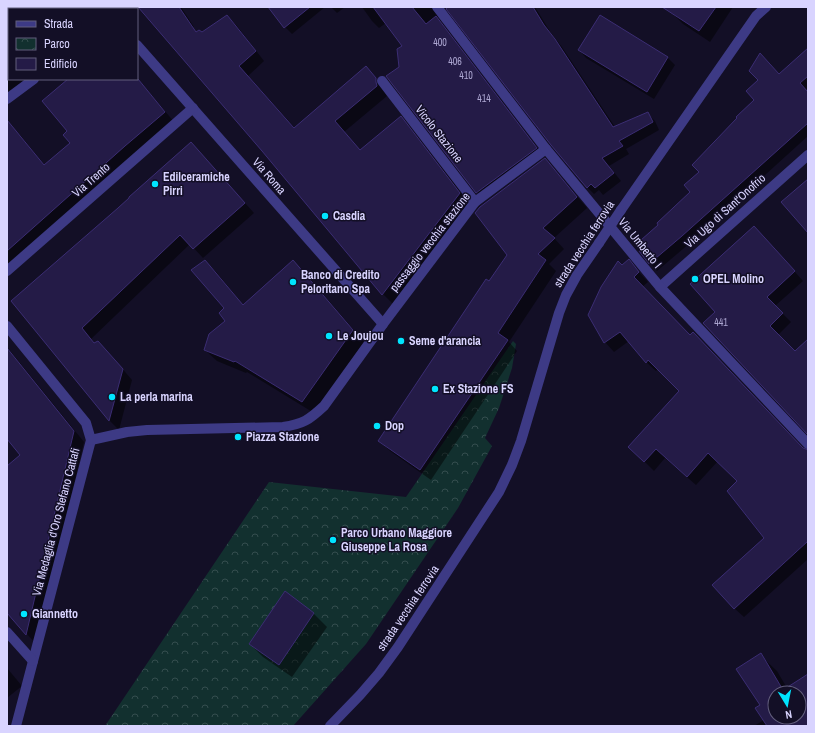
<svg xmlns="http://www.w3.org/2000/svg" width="815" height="733" font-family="'Archivo Narrow',sans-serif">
<defs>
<pattern id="park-crowns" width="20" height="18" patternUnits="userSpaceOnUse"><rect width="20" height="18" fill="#12302f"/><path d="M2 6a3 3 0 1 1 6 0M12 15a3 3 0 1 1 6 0" fill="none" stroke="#344d4e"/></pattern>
</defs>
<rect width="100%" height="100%" fill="#130f26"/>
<!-- park -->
<path fill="url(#park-crowns)" d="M513,341L516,344L512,368L499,408L485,438L492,446L458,508L366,644L293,726H105L269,482L406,497Z"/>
<!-- shadow -->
<g fill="#0007" fill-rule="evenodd">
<path d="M7,7H75L77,9H9V79H35L7,100Z"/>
<path d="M140,7H181L194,27L192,28L197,33L202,34L227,16L237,26L264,61L248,76L295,128L366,67L375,77L385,89V93L387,96L344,132L361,151L401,118L410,127L469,203L393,304L383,294L263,150Z"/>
<path d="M270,7H325L292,34L285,27Z"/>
<path d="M331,7H345L337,13Z"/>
<path d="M362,7H535L551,33L562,47L615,127L648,114L655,121L659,130L626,149L629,154L609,166L621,181L603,195L599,190L594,194L587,187L447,8L443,7L437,15L439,19L543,155L484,199L477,192L387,76L400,68L403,46L386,23L379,28L372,21Z"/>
<path d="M676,7H733L710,42L683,24L672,13Z"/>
<path d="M600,16L668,58L675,65L654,99L586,58L579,50Z"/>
<path d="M808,49V136L690,243L657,271L640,251L647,246L660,225L691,192L700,172L779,75Z"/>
<path d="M137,78L175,123L7,270V128L11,126L21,136L45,166L71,143L68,131L70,79H137Z"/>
<path d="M191,143L254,213L203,258L190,244L91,339L95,344L98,342L108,352L132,380L119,430L110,421L13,301L118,209Z"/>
<path d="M545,159L555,170L587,208L554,238L564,249L549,264L556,271L509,342L517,351L431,480L390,451L380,441L508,255Z"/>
<path d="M763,236L803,281L775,306L791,322L778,335L795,353L808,340V426L716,312Z"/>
<path d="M628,260L648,282L642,287L808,466V559L744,617L734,608L766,538L738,481L718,461L696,485L665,458L654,471L630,447L680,391L658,369L656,371L646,362L629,341L614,352L605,342L589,315L622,266Z"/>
<path d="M205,261L217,273L244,306L293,262L305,273L364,342L314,413L247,372L246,373L217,361L205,350L226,321L225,308Z"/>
<path d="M7,347L84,442L36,644L7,612V467L21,456L7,437Z"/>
<path d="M285,593L314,614L327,627L292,677L263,657L250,644Z"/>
<path d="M760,655L777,671L787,688L808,676V726H754L764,720L762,705ZM775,693H799V717H775Z"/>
<path d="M7,668L22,686L7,698Z"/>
</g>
<!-- building -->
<g fill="#241b47" stroke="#3b2d73" fill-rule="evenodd">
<path d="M138,7H179L196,32L199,30L202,32L227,15L256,51L239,66L294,128L366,66L376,78V82L377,86L335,121L360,150L401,116L460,193L382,295L262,151Z"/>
<path d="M268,7H310L284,28Z"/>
<path d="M373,7H412L426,24L436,16L537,148L476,193L386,76L399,67L397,49L402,46Z"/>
<path d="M448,7H533L544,25L555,39L613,127L648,112L653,122L619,141L623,146L602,158L614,173L595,188L591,184L587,188L551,145L446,9Z"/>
<path d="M662,7H716L699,31Z"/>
<path d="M600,15L668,57L647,92L578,50Z"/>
<path d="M808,48V76L800,83L808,92V123L682,236L649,264L639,251L646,245L641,240L658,225L657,223L690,192L684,185L699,172L692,165L737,118L736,117L754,100L746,91L758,80L749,71L760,53L779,74Z"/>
<path d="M68,79H138L165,112L125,146L7,251V120L44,165L70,143L63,135L67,131L42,101Z"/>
<path d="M191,142L245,203L193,249L180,235L82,328L94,343L98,341L123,369L109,421L11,301L118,208L129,198V197Z"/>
<path d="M545,158L577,197L543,228L555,238L538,254L546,260L498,333L508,340L420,470L378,441L486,279L489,281L507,255L475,213L480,207Z"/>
<path d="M808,179V233L781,202Z"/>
<path d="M754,226L795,271L767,297L783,313L770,326L795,351L808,339V435L703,323L715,312L690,284Z"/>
<path d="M629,259L639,272L634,277L690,335L693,332L803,448L808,450V541L734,609L712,585L764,538L727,491L737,481L708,453L687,477L656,449L644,462L628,447L679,391L648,360L646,363L620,332L604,343L588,315L601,287L618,261L622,265Z"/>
<path d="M205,260L243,305L293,260L353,330L302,402L235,361L234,362L204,350L209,334L225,321L219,313L224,308L191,270Z"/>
<path d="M7,348L74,431L26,635L7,613V466L20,455L7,439Z"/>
<path d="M285,591L314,613L279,665L249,644Z"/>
<path d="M761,653L783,690L808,674V726H767L755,708L760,705L736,669ZM775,693H799V717H775Z"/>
</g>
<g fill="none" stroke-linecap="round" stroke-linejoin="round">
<!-- minor -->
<g stroke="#3d3a85" stroke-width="10">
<path d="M104,7L106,9"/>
<path d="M137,45L383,324"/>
<path d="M382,81L475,202"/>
<path d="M7,99L34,79"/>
<path d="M7,271L193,108"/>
<path d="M660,287L808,155"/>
<path d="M7,326L86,423L91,440L16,726"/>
<path d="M91,440L127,432L147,430L283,427C303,424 309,420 324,406L383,324L475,202L546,149"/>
<path d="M7,632L33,661"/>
</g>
<!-- tertiary -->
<g stroke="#3d3a85" stroke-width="10">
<path d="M437,7L546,149L660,287L808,444"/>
<path d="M621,210L756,16L766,7"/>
<path d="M330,726L360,695L379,673L398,647L499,492L512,465L521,441L559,313L566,295L577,275L599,243"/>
</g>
<!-- tertiary-bridge -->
<path stroke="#3d3a85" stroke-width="10" d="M599,243L621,210"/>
</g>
<!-- markers -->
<g fill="#00e5ff" stroke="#130f26" stroke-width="1.5">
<circle cx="155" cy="184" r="4"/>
<circle cx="325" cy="216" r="4"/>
<circle cx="695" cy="279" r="4"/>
<circle cx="293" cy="282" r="4"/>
<circle cx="329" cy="336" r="4"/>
<circle cx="401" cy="341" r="4"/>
<circle cx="435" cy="389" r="4"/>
<circle cx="112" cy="397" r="4"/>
<circle cx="377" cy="426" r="4"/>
<circle cx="238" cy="437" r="4"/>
<circle cx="333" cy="540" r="4"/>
<circle cx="24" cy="614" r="4"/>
</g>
<g text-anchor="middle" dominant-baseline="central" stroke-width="3" stroke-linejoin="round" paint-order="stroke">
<!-- number labels -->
<g font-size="10" fill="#aca6d1">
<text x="440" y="42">400</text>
<text x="455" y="61">406</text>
<text x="466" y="75">410</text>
<text x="484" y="98">414</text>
<text x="721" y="322">441</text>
</g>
<!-- street labels -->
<g font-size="12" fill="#d9d4ff" stroke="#130f26">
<text transform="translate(439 134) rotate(52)">Vicolo Stazione</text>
<text transform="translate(269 176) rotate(49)">Via Roma</text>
<text transform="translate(91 180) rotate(-41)">Via Trento</text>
<text transform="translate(725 211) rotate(-42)">Via Ugo di Sant'Onofrio</text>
<text transform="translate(430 242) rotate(-52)">passaggio vecchia stazione</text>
<text transform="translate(640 243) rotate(51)">Via Umberto I</text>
<text transform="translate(584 244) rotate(-57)">strada vecchia ferrovia</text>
<text transform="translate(56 522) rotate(-75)">Via Medaglia d'Oro Stefano Cattafi</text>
<text transform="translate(408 608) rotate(-56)">strada vecchia ferrovia</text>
</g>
<!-- poi labels -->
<g font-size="12" font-weight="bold" fill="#d9d4ff" stroke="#130f26" text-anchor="start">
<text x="163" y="177">Edilceramiche<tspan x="163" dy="14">Pirri</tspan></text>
<text x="333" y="216">Casdia</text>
<text x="301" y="275">Banco di Credito<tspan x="301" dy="14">Peloritano Spa</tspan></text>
<text x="703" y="279">OPEL Molino</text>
<text x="337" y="336">Le Joujou</text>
<text x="409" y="341">Seme d'arancia</text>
<text x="443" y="389">Ex Stazione FS</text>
<text x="120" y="397">La perla marina</text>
<text x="385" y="426">Dop</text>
<text x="246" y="437">Piazza Stazione</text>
<text x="341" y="533">Parco Urbano Maggiore<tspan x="341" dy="14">Giuseppe La Rosa</tspan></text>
<text x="32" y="614">Giannetto</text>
</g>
</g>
<!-- border -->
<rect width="815" height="733" fill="none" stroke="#d9d4ff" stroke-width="16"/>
<!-- legend -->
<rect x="8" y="8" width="130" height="72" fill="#130f26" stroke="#625e7d"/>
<rect x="16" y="21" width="20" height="6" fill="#3d3a85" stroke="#625e7d"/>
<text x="44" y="28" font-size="12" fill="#d9d4ff">Strada</text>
<rect x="16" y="38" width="20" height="12" fill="url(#park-crowns)" stroke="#625e7d"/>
<text x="44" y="48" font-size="12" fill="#d9d4ff">Parco</text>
<rect x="16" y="58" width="20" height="12" fill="#241b47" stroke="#625e7d"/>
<text x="44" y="68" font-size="12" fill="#d9d4ff">Edificio</text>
<!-- north arrow -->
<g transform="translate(787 705) rotate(170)"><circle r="19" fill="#130f26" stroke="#625e7d"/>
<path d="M0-3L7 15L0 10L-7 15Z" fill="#00e5ff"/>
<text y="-6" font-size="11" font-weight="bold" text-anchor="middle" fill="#d9d4ff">N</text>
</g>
</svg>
